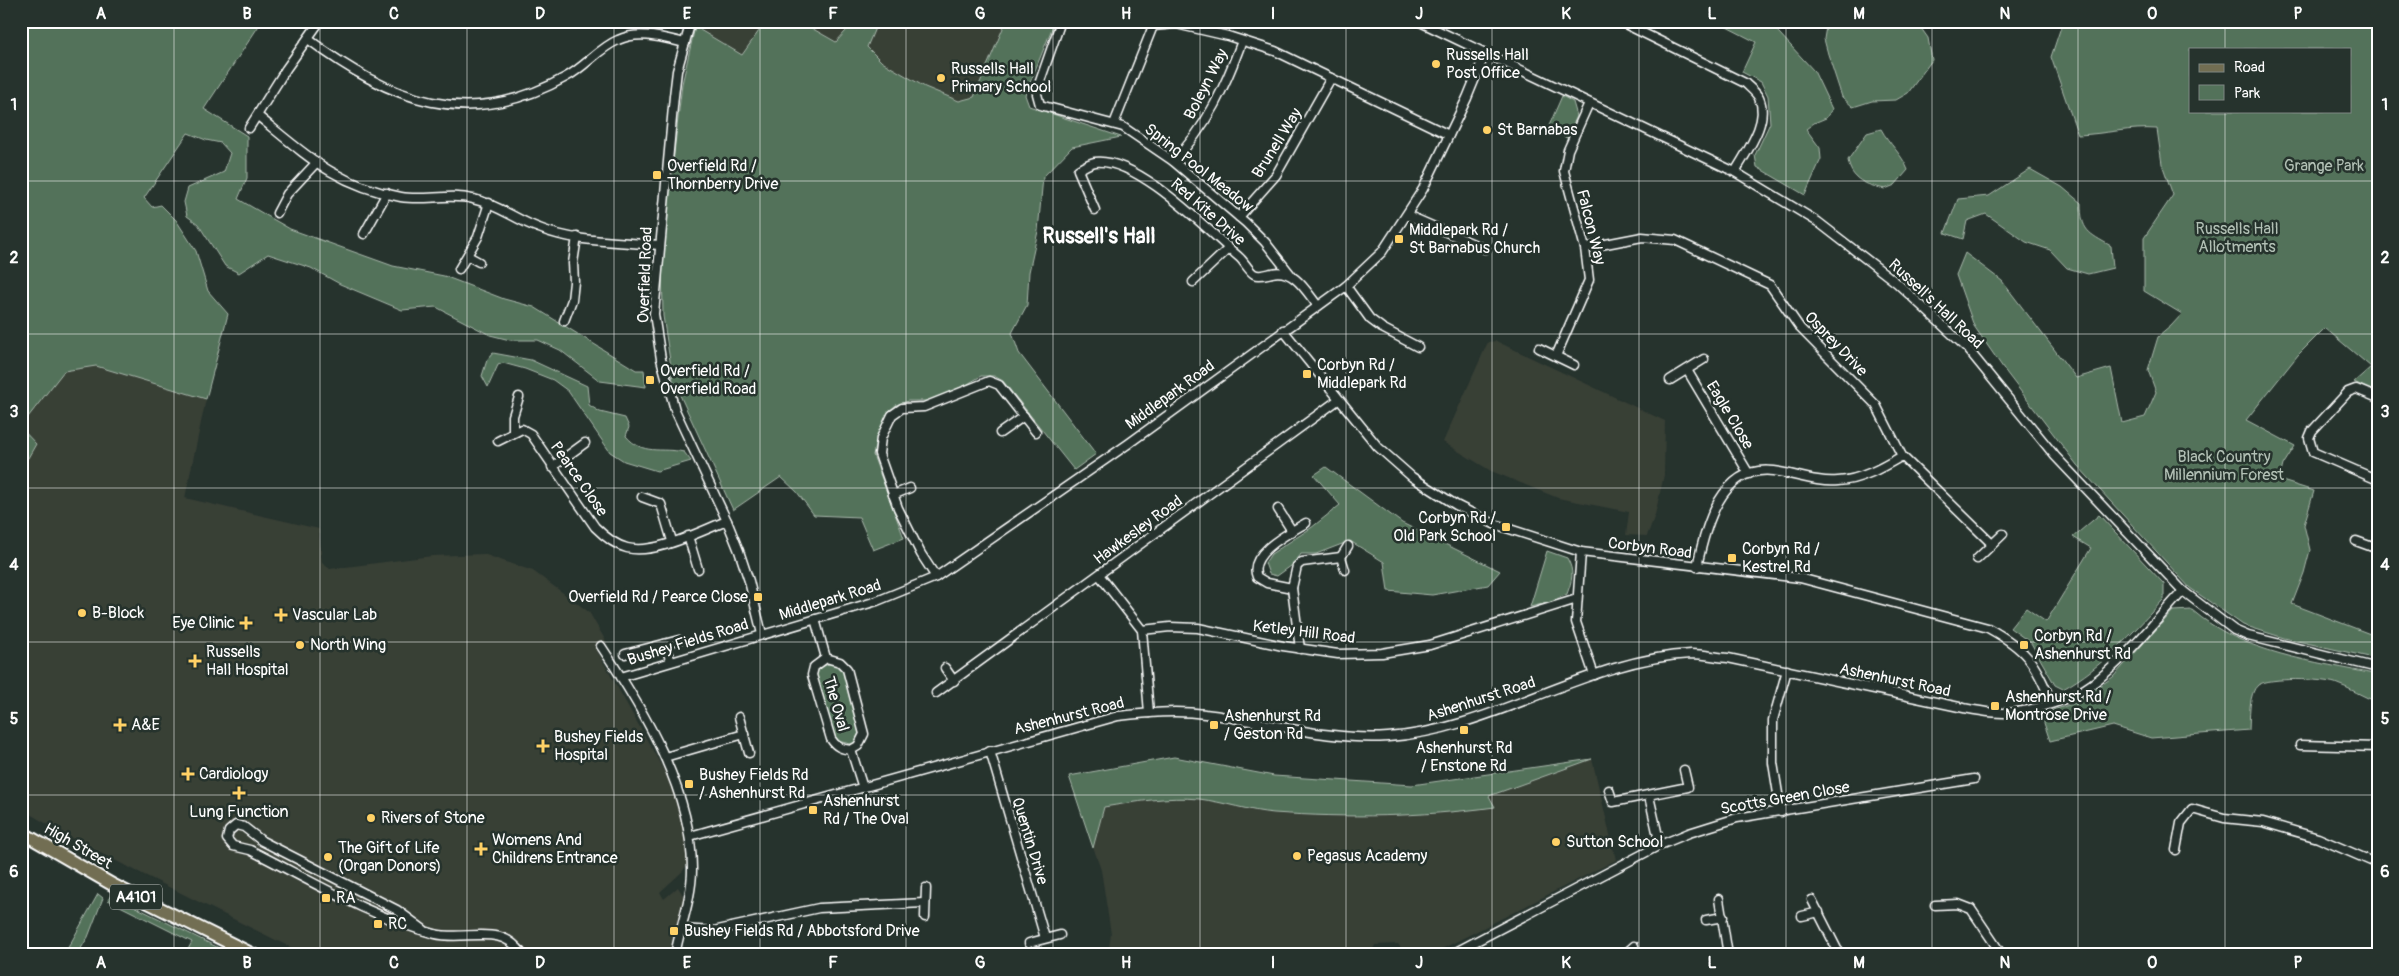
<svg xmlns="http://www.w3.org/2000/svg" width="2399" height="976" font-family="Pangolin,sans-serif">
<rect width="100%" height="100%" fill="#26332d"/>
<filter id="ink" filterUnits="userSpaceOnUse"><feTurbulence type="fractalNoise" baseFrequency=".02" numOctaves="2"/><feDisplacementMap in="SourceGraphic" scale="10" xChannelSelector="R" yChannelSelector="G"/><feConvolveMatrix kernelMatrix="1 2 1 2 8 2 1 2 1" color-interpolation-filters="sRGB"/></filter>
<g filter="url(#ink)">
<!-- built -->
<g fill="#383f36">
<path d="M698,21H766L742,55L695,27Z"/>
<path d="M799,21H1006L966,115Z"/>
<path d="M1496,341L1665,421L1664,475L1655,515L1647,536L1626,535L1629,512L1558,498L1491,471L1443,442L1488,342Z"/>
<path d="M96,366L206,399L185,498L319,529L322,563L330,569L432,556L483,554L533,571L589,612L607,643L596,649L670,781L686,831L689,861L683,871L660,892L664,899L678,887L684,897L669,955H306L82,844L21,809V465L28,458L36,444L21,426L64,371Z"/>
<path d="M1174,757L1274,776L1412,785L1592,759L1616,860L1430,955H1406L1398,944L1375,945L1371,955H1108L1111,934L1101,870L1069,776Z"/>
</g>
<!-- green -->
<g fill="#53725a" stroke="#a9b8ac" fill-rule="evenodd">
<path d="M21,21H262L204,109L247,136V178L238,199L290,229L393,266L444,276L504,299L534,307L636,370H644L646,387L600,381L560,350L538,340H510L490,335L436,307L402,310L340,284L311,268L268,254L239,273L225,266L198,224L187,216L184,202L188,188L224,172L230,153L221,143L206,140L188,133L144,198L152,207L161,205L176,220L196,251L208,291L228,314L206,399L96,366L64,371L21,426Z"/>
<path d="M766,21H799L836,42L855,21H878L867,47L882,62L925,87L959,101L974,97L1006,21H1055L1025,95L1029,106L1121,137L1072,147L1043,177L1038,231L1029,272L1027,305L1012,333L1019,353L1096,454L1074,470L1003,381L994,376H981L966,385L928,401H908L896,405L888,412L877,437L873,455L904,538L873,550L859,517L814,515L797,492L781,477L733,510L673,380L663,316L662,257L682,84L695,27L742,55Z"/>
<path d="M1715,21H1768L1814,71L1832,109L1826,118L1814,123L1806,129L1820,148L1821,159L1805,195L1757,167L1755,155L1770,123L1768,96L1761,82L1742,72L1756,42Z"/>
<path d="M1827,21H1916L1928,38L1932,60L1908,93L1896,100L1872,101L1853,107L1842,97L1828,54L1824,39Z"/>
<path d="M2063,21H2378V393L2354,382L2371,367L2325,328L2298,355L2246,420L2295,446L2283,465L2279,480L2314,491L2304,525L2310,550L2304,573L2292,604L2378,637V659L2284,638L2243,625L2190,588L2077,465L2006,372L1974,326L1956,275L1965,253L2002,281L2076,378L2111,368L2122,423L2145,417L2156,392L2148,370L2158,337L2171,326L2182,314L2144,291V238L2173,195L2162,164L2157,129C2130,127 2105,134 2078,135L2051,57ZM2190,49H2350V111H2190Z"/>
<path d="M1562,96L1573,102L1577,116L1567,138L1548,128Z"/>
<path d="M1881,129C1889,144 1902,154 1908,170L1895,185L1885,189C1866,185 1851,180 1848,160L1867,133Z"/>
<path d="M2030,169L2062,187L2081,203C2081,231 2088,233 2111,246L2113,268L2088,274L2067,268L2050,250L2026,242L1986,214L1967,221L1963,239L1945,233L1958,199L1989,196Z"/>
<path d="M493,353L531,360L587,386L589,405L600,412L625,418L629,427L626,436C643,456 660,447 684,452L691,461L657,471L624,461L610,452L568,391L553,380L525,369L503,363L498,365L488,387L482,376L487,360Z"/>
<path d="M21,428L36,444L28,458L21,465Z"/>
<path d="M1326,467L1402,523L1500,571L1488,585L1432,595L1388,591L1384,562L1350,541L1316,554H1301L1295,563L1277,576L1269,574L1265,563L1271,554L1311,528L1340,505L1314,475Z"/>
<path d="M2099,515L2164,584V599C2133,632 2103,667 2063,689L2055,685L2031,643L2010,628L2026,608L2046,622L2091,548L2073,537Z"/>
<path d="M1547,551L1567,558C1575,572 1572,580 1567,594L1551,602L1530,607Z"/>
<path d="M2192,610C2243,654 2314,661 2378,675V702C2363,697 2350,688 2335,683C2322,679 2269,677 2258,685C2248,693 2250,718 2249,730L2151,738L2113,726L2050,741L2041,714L2075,703L2113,677L2173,611Z"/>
<path d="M831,663L841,667L844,672L861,734L859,739L851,744L837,741L834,737L816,676L819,668Z"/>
<path d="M1174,757L1274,776L1412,785L1592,759L1489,796L1495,807C1421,817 1347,818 1274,813C1249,811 1224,802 1199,799C1168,796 1135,802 1104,807L1093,848L1069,776Z"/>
<path d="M98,894L103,898L88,937L77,955H64Z"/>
<path d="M111,895L233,955H185L192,942L108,900Z"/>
</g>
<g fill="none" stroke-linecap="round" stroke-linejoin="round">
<!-- street casing -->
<g stroke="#fff" stroke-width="11">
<g id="street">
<path d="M691,21L677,71L674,96L654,314L661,359L675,410L727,521L739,551L749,581L762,634"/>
<path d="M1061,21L1039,84L1037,94L1040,105L1123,127L1173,161L1246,223L1265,242L1291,275"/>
<path d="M1143,21L1153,26L1176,24L1228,36L1275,51L1449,135"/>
<path d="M1418,21L1735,172L1818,222L1897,283L1967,348L2055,456L2183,591L2234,630L2248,636L2378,668"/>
<path d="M1619,21L1745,83C1750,88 1756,92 1759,98C1770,122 1746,152 1735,172"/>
<path d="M308,39C391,101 468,132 566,77C585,67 599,48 618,40C639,30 664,38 685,43"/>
<path d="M258,116C307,156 336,185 401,197C425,201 450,193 473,199C497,204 516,220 539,228C575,243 620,241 659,245"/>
<path d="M1114,124L1153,26"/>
<path d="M249,128L286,69L320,21"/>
<path d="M1173,161C1207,128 1226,84 1242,41"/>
<path d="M1095,210L1078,170C1083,167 1090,163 1095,162C1138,157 1208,231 1239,257C1244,261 1248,270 1254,274C1259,277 1267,274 1272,273C1294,268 1306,291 1318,306"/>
<path d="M277,213L287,194L316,163"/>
<path d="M1407,215L1485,249"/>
<path d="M1239,217L1276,175L1331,78"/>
<path d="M364,234L387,193"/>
<path d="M1585,248L1642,237L1675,240L1770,285L1800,328L1876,405L1902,456L1992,544"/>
<path d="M468,256L479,262"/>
<path d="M459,269L478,237L489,203"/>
<path d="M1193,282L1228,249"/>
<path d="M1346,286L1370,319L1382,328L1418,347"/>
<path d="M564,321L572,300L574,282L573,263L577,237"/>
<path d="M1283,330L1378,447L1412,477L1456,505L1494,524L1581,552L1800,578L1988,628C2028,650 2034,662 2052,703"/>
<path d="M1539,348L1574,365"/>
<path d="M1556,356L1589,280L1585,248L1564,171L1568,150L1589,103"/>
<path d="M1687,370L1749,474"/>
<path d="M1670,380L1704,359"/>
<path d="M2378,398L2356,389L2348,392L2312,431L2309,438L2313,452L2378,480"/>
<path d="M513,432V416L519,397"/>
<path d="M1000,433L1024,416"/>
<path d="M498,441L522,429L531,434L595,527C604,536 615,545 627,548C655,555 700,531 727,521"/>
<path d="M552,467L585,443"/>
<path d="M893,495L910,488"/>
<path d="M642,497L661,504L672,541"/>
<path d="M1278,509L1292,531"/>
<path d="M688,536L698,569"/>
<path d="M2356,541L2378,549"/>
<path d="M1581,552L1576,622L1594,675"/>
<path d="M1977,559L2003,534"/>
<path d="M1697,567C1705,527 1721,464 1774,471C1795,474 1817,483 1838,481C1861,480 1883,467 1902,456"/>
<path d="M1345,570L1341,557L1348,546"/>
<path d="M1100,576L1142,630L1149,713"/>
<path d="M936,577L921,554L898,508L879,454L881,438L892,415L902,408L924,407L989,381L999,385L1036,432"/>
<path d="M1292,588L1297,566L1302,562L1341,557"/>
<path d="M815,619L826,658L840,662L847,669L864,734L858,746L851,750L863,788"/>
<path d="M1142,630L1170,627L1198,628L1283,646L1338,654L1382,653L1430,645L1577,599"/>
<path d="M664,644L671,661"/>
<path d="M601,646C643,709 692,791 692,869C692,898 680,927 675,955"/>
<path d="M1300,649L1292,588L1267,583L1257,577C1247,554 1289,533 1306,523"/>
<path d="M625,654L679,640"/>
<path d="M826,658L814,667L812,675L831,739C836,747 842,749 851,750"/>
<path d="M945,668L954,681"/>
<path d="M621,677L877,601L936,577L1128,444L1346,286L1382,252L1423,189L1467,98L1485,54"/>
<path d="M936,693L1338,400"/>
<path d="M739,717L749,753"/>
<path d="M2300,745L2378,747"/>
<path d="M990,751L1045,938"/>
<path d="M665,757L744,734"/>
<path d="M1609,790L1613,802L1688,787L1684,770"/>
<path d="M1649,796L1660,845"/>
<path d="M1781,812L1773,763V720L1787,670"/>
<path d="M690,836L1118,716C1147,713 1176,710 1205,714C1266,721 1326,741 1388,737C1493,730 1587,659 1691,654C1703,654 1716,657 1728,658L1964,708C1980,711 2000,715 2017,712C2042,708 2071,699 2092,684C2125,660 2155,621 2183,591"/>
<path d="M2176,850L2181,823L2192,809L2224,818L2263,822L2318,838L2378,864"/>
<path d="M1719,899L1728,955"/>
<path d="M1812,900L1840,955"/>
<path d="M1935,905L1958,904L1971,909L2002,955"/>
<path d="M1802,916L1819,912"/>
<path d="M925,917L926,888"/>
<path d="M1706,920L1723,917"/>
<path d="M681,929L713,931L819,908L924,903"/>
<path d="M424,930L397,910L262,841L244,827L236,825L229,831L227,839L233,846L250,850C310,880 370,917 435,934C466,942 501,921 523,955"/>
<path d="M1029,943L1060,935"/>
<path d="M1450,955L1660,845L1689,833L1737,818L1974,779"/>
<path d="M1624,955L1634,946"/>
</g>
</g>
<!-- primary casing -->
<g stroke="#fff" stroke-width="15">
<path id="primary" d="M21,832L113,885L254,955"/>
</g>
<!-- street -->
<use href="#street" stroke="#26332d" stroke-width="8"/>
<!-- primary -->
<use href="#primary" stroke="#726e52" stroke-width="11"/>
</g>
</g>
<!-- grid -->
<path fill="none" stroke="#fff" stroke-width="1" stroke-opacity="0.55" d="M174,21V955M320,21V955M467,21V955M614,21V955M760,21V955M906,21V955M1053,21V955M1200,21V955M1346,21V955M1492,21V955M1639,21V955M1786,21V955M1932,21V955M2078,21V955M2225,21V49M2225,111V955M21,181H2378M21,334H2378M21,488H2378M21,642H2378M21,795H2378"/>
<!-- markers -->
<g fill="#ffd166" stroke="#26332d" stroke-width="2">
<circle cx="1436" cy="64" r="5"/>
<circle cx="941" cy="78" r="5"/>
<circle cx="1487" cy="130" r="5"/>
<rect x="652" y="170" width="10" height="10" rx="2.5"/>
<rect x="1394" y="234" width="10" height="10" rx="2.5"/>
<rect x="1302" y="369" width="10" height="10" rx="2.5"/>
<rect x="645" y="375" width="10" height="10" rx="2.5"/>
<rect x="1501" y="522" width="10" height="10" rx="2.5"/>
<rect x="1727" y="553" width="10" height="10" rx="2.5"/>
<rect x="753" y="592" width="10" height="10" rx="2.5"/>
<circle cx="82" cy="613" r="5"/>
<path d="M278.5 607.5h5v5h5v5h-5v5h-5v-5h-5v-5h5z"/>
<path d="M243.5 615.5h5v5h5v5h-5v5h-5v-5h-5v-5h5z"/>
<circle cx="300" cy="645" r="5"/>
<rect x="2019" y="640" width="10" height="10" rx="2.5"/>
<path d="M192.5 653.5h5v5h5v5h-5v5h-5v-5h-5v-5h5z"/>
<rect x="1990" y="701" width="10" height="10" rx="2.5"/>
<path d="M117.5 717.5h5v5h5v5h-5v5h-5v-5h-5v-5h5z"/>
<rect x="1209" y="720" width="10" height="10" rx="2.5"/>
<rect x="1459" y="725" width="10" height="10" rx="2.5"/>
<path d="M540.5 738.5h5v5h5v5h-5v5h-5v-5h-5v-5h5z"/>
<path d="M185.5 766.5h5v5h5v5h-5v5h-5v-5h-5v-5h5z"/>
<rect x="684" y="779" width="10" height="10" rx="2.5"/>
<path d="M236.5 785.5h5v5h5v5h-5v5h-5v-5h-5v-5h5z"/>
<rect x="808" y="805" width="10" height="10" rx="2.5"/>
<circle cx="371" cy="818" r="5"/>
<circle cx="1556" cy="842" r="5"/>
<path d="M478.5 841.5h5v5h5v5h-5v5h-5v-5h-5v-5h5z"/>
<circle cx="1297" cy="856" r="5"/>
<circle cx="328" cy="857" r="5"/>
<rect x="321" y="893" width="10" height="10" rx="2.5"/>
<rect x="373" y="919" width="10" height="10" rx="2.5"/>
<rect x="669" y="926" width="10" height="10" rx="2.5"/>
</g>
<g text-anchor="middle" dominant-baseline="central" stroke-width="5" stroke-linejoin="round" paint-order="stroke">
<!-- shield labels -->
<rect fill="#26332d" stroke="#bec2c0" stroke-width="1" x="110" y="884.5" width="52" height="25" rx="4"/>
<g font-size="15" font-weight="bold" fill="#fff">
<text x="136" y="897">A4101</text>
</g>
<!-- poi labels -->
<g font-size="16" fill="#fff" stroke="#26332d" text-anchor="start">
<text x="1446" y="55">Russells Hall<tspan x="1446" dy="18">Post Office</tspan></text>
<text x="951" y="69">Russells Hall<tspan x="951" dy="18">Primary School</tspan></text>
<text x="1497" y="130">St Barnabas</text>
<text x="667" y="166">Overfield Rd /<tspan x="667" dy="18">Thornberry Drive</tspan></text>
<text x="1409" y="230">Middlepark Rd /<tspan x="1409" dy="18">St Barnabus Church</tspan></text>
<text x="1317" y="365">Corbyn Rd /<tspan x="1317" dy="18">Middlepark Rd</tspan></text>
<text x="660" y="371">Overfield Rd /<tspan x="660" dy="18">Overfield Road</tspan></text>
<text x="1496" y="518" text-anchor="end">Corbyn Rd /<tspan x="1496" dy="18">Old Park School</tspan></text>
<text x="1742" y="549">Corbyn Rd /<tspan x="1742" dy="18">Kestrel Rd</tspan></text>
<text x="748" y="597" text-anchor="end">Overfield Rd / Pearce Close</text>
<text x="92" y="613">B-Block</text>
<text x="292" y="615">Vascular Lab</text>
<text x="235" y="623" text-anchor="end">Eye Clinic</text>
<text x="2034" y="636">Corbyn Rd /<tspan x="2034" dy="18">Ashenhurst Rd</tspan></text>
<text x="310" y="645">North Wing</text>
<text x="206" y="652">Russells<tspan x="206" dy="18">Hall Hospital</tspan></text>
<text x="2005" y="697">Ashenhurst Rd /<tspan x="2005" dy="18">Montrose Drive</tspan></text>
<text x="1224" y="716">Ashenhurst Rd<tspan x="1224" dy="18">/ Geston Rd</tspan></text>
<text x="131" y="725">A&amp;E</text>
<text x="554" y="737">Bushey Fields<tspan x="554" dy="18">Hospital</tspan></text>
<text x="1464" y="748" text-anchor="middle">Ashenhurst Rd<tspan x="1464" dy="18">/ Enstone Rd</tspan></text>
<text x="199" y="774">Cardiology</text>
<text x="699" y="775">Bushey Fields Rd<tspan x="699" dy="18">/ Ashenhurst Rd</tspan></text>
<text x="823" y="801">Ashenhurst<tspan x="823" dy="18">Rd / The Oval</tspan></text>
<text x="239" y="812" text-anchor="middle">Lung Function</text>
<text x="381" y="818">Rivers of Stone</text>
<text x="492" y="840">Womens And<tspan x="492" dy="18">Childrens Entrance</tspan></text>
<text x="1566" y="842">Sutton School</text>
<text x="338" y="848">The Gift of Life<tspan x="338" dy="18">(Organ Donors)</tspan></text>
<text x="1307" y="856">Pegasus Academy</text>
<text x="336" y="898">RA</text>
<text x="388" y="924">RC</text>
<text x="684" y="931">Bushey Fields Rd / Abbotsford Drive</text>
</g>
<!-- street labels -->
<g font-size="16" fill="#fff" stroke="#26332d">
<text transform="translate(1206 84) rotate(-63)">Boleyn Way</text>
<text transform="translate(1277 143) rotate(-58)">Brunell Way</text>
<text transform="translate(1199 168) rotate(38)">Spring Pool Meadow</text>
<text transform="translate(1208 212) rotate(41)">Red Kite Drive</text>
<text transform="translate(1591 227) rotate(76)">Falcon Way</text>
<text transform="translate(645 275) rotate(-88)">Overfield Road</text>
<text transform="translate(1936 304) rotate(43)">Russell's Hall Road</text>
<text transform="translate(1836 344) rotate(46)">Osprey Drive</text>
<text transform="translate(1170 395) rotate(-36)">Middlepark Road</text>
<text transform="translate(1730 415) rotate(59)">Eagle Close</text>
<text transform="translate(579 479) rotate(55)">Pearce Close</text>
<text transform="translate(1138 530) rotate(-36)">Hawkesley Road</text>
<text transform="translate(1650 548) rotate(7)">Corbyn Road</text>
<text transform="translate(830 600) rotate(-17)">Middlepark Road</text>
<text transform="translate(1304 632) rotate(7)">Ketley Hill Road</text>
<text transform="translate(688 642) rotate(-17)">Bushey Fields Road</text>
<text transform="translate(1895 680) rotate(12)">Ashenhurst Road</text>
<text transform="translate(1481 699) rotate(-18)">Ashenhurst Road</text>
<text transform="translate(836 704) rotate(74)">The Oval</text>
<text transform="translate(1069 716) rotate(-14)">Ashenhurst Road</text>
<text transform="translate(1785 798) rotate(-10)">Scotts Green Close</text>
<text transform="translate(1030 841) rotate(73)">Quentin Drive</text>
<text transform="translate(78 846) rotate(30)">High Street</text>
</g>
<!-- park labels -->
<g font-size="16" fill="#b2c0b5" stroke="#26332d">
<text x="2324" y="166">Grange Park</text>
<text x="2237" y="229">Russells Hall<tspan x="2237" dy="18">Allotments</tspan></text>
<text x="2224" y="457">Black Country<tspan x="2224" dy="18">Millennium Forest</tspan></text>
</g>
<!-- district labels -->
<g font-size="21" font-weight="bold" fill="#fff" stroke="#26332d">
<text x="1099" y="236">Russell's Hall</text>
</g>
</g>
<!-- margin -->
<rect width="2399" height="976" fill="none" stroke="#26332d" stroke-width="55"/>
<!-- legend -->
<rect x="2189" y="48" width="162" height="65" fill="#26332d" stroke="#7d8581"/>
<rect x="2199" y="64" width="25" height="8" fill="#726e52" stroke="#7d8581"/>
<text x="2234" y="72" font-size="15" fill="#ffffff">Road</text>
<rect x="2199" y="85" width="25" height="15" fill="#53725a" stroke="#7d8581"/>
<text x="2234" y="98" font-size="15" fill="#ffffff">Park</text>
<rect x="28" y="28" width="2344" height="920" fill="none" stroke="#fff" stroke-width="2"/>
<g font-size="16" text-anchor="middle" font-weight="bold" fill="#fff">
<text x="101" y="19">A</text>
<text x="247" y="19">B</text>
<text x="394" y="19">C</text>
<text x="540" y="19">D</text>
<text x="687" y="19">E</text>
<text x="833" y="19">F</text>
<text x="980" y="19">G</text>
<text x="1126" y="19">H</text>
<text x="1273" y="19">I</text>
<text x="1419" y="19">J</text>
<text x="1566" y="19">K</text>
<text x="1712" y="19">L</text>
<text x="1859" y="19">M</text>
<text x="2005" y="19">N</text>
<text x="2152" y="19">O</text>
<text x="2298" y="19">P</text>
<text x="14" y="110">1</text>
<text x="2385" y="110">1</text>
<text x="14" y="263">2</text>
<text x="2385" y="263">2</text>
<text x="14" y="417">3</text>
<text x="2385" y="417">3</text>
<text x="14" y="570">4</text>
<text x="2385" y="570">4</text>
<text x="14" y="724">5</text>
<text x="2385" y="724">5</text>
<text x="14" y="877">6</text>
<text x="2385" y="877">6</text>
<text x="101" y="968">A</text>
<text x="247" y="968">B</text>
<text x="394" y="968">C</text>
<text x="540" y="968">D</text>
<text x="687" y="968">E</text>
<text x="833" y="968">F</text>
<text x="980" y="968">G</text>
<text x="1126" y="968">H</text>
<text x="1273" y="968">I</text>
<text x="1419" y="968">J</text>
<text x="1566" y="968">K</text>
<text x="1712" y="968">L</text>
<text x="1859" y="968">M</text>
<text x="2005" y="968">N</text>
<text x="2152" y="968">O</text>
<text x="2298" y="968">P</text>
</g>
</svg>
